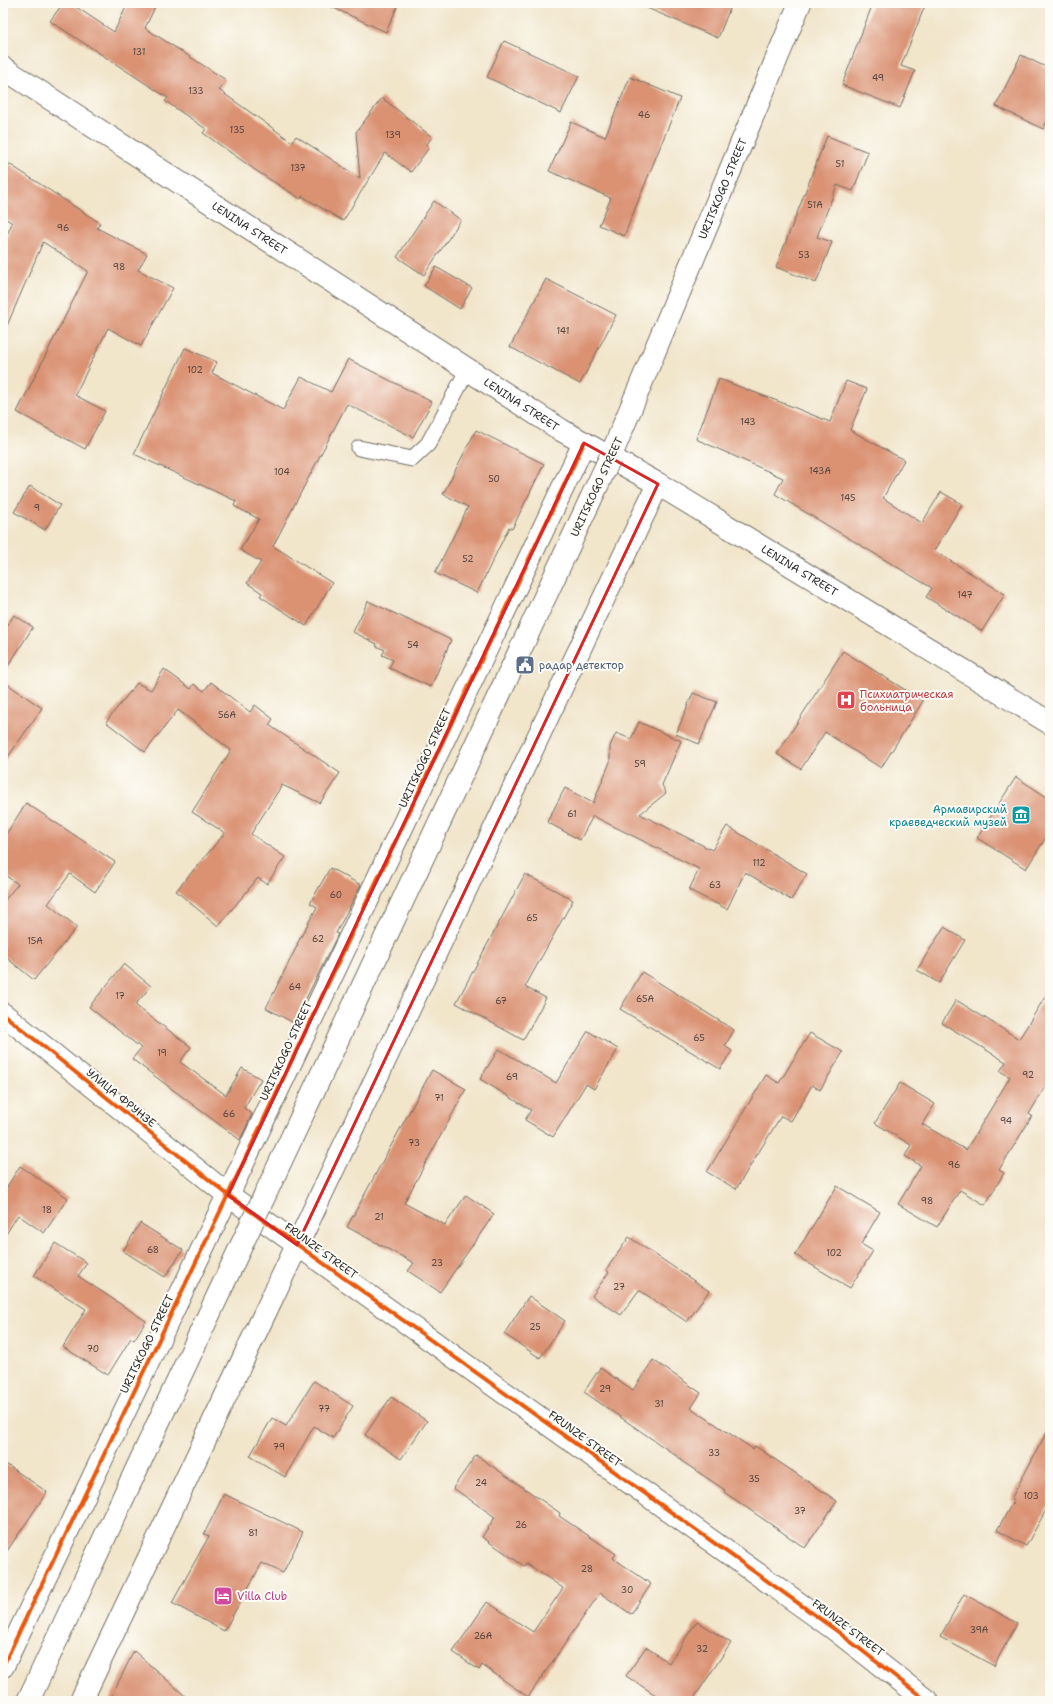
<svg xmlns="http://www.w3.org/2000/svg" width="1053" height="1704" font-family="'Shantell Sans',sans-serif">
<rect width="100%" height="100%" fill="#fdfcf7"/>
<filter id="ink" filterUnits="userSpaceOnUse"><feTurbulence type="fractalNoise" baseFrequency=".025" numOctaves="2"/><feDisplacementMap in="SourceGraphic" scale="8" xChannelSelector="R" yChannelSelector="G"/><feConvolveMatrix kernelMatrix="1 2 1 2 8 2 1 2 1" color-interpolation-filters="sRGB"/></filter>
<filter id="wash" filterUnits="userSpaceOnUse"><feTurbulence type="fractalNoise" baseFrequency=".012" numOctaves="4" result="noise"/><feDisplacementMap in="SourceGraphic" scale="16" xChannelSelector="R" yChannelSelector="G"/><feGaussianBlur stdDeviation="0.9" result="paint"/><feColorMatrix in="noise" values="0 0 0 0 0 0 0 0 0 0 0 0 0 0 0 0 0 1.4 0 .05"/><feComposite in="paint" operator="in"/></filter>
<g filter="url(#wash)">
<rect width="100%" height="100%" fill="#f1e5ca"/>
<g id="blocks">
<!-- building -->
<g fill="#da9273">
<path d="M63,3H70L114,32L128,3H157L145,28L226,80L219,90L292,142L296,136L360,178L356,132L382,98L432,137L427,144L428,149L411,172L385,153L343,221L302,196L301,199L258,172L203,133L206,129L165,101L168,98L50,21Z"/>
<path d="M323,3H399L386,32Z"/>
<path d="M635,3H732L718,38Z"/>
<path d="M873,3H926L901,66L915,71L900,108L842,85Z"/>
<path d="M504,41L579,76L561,113L487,77Z"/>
<path d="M1021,55L1050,69V115L1043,129L996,106Z"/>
<path d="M630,77L680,98L624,236L599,225L611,198L549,171L571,122L605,137Z"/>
<path d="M827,136L868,152L853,191L837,185L817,237L832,242L816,283L776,267Z"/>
<path d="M3,160L100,223L97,228L147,254L138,270L173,288L141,346L108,328L75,395L105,411L85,449L17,412L88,271L43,242L3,335V244L12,223L3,217Z"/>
<path d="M434,201L461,220L424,275L397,257Z"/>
<path d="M436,267L472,288L460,309L424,286Z"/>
<path d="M546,279L616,315L580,384L510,347Z"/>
<path d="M185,348L217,362L212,373L283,410L301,377L331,392L348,359L432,402L413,437L347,404L273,546L332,583L306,626L260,596L262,593L247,583L261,562L240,550L259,519L234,506L236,501L134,454Z"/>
<path d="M719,379L788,405L830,422L846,381L867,389L850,430L904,460L883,498L922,523L941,492L962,504L934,551L1005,594L982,631L926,597L932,588L775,494L783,478L696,439Z"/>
<path d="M476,430L544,464L512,529L509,527L477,593L435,573L468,507L443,494Z"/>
<path d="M30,486L60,505L45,530L14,512Z"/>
<path d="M368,601L451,640L431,687L389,668L393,660L382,655L385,650L376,646L377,644L353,632Z"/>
<path d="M14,615L33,627L3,674V632Z"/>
<path d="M843,651L923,701L881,768L825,732L801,769L777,754Z"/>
<path d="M164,669L191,689L194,684L204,691L211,682L250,712L255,705L273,719L269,725L340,773L320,803L282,785L251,834L285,857L267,884L258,878L218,926L176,891L225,833L192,812L231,750L178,710L145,752L106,722L137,683L151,690Z"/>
<path d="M3,681L42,708L3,764Z"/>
<path d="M693,693L717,702L699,744L676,734Z"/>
<path d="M639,722L681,741L662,785L666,793L640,814L712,850L727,826L807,874L791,900L745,872L727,909L689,890L699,869L593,816L580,840L547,822L565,788L593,803L610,762V746L616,733L631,739Z"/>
<path d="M1016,777L1050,799V831L1026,869L977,838Z"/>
<path d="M26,803L115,862L95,892L70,874L48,904L77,927L34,980L3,955V902L18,884L3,874V839Z"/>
<path d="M330,868L361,885L336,933L338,934L294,1023L266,1008L298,944H297L317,907L310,903Z"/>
<path d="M525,874L573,900L525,987L546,998L523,1040L456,1003Z"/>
<path d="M944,927L965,940L939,983L917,970Z"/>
<path d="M124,964L151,986L135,1005L191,1047L180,1062L226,1095L242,1068L261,1079L244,1108L252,1114L240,1140L132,1059L141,1048L89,1007Z"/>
<path d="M642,972L734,1030L725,1046L732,1051L720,1069L620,1009Z"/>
<path d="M1050,989V1079L1029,1114L1032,1116L999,1170L1004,1173L985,1205L960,1190L937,1227L898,1204L921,1166L905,1156L911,1145L875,1123L900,1083L935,1104L922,1124L966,1150L1010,1077L1000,1071L1006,1062L942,1023L956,1000L1019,1039Z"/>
<path d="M588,1031L618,1049L594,1089L586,1084L553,1137L525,1120L531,1110L480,1079L499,1049L556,1083Z"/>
<path d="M810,1033L843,1052L820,1090L812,1085L791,1121L781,1116L736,1189L707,1172L766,1075L779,1083Z"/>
<path d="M432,1070L466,1089L404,1203L445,1225L466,1195L494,1214L440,1292L408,1271L414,1263L347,1227Z"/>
<path d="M20,1166L68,1198L44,1233L18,1215L3,1239V1193Z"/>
<path d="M837,1186L880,1212L861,1244L873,1251L850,1288L795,1255Z"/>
<path d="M140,1223L183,1250L165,1277L123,1251Z"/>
<path d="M629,1237L709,1291L687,1322L639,1290L621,1315L592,1296L609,1272L606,1270Z"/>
<path d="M55,1243L87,1263L78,1276L146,1321L134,1340L131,1338L108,1375L63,1347L86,1309L34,1276Z"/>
<path d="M529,1296L565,1321L540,1358L504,1334Z"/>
<path d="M653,1360L701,1393L691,1408L753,1449L755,1446L837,1501L805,1548L724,1492L725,1490L680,1460L681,1459L584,1392L600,1368L633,1390Z"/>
<path d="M314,1381L353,1406L333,1438L314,1426L285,1477L250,1456L272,1418L286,1426Z"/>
<path d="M391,1397L427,1421L401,1459L365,1435Z"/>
<path d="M1050,1426V1503L1026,1546L997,1530L1014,1500L1011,1499Z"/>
<path d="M476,1455L560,1513L559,1516L616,1554L613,1558L651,1584L631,1614L600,1593L528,1697L482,1665L479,1670L453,1652L487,1602L533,1632L563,1588L526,1563L524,1566L482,1537L495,1517L453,1488Z"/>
<path d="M3,1462L47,1492L3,1557Z"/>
<path d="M224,1494L303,1532L283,1573L262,1563L224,1631L172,1603L209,1536L204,1534Z"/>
<path d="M964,1594L1017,1623L994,1666L940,1637Z"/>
<path d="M697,1621L731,1643L692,1701H665L626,1676L646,1647L669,1663Z"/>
<path d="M134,1651L191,1701H109Z"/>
</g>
</g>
</g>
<g filter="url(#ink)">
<use href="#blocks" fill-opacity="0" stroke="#706c63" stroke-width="1"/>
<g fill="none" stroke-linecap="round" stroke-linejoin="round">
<!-- lane casing -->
<g stroke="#706c63" stroke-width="17">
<path id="lane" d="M359,448L412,459L428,444L468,369"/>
</g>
<!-- street casing -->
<g stroke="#706c63" stroke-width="24">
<path id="street" d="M228,1195L833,1628L927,1701"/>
</g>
<!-- secondary casing -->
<g stroke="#706c63" stroke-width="24">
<g id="secondary">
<path id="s1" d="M3,68L561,430L658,484L1050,723"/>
<path d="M3,1014L228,1195"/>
<path d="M3,1666L228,1195L584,443"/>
<path d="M81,1701L658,484"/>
</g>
</g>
<!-- primary casing -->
<g stroke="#706c63" stroke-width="24">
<g id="primary">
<path id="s2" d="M610,458L800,3"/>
</g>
</g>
<!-- lane -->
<use href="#lane" stroke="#fff" stroke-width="15"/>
<!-- street -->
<use href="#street" stroke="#fff" stroke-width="22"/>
<!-- secondary -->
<use href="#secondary" stroke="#fff" stroke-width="22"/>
<!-- primary -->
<use href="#primary" stroke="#fff" stroke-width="22"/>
<!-- primary-bridge casing -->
<g stroke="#706c63" stroke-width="24" stroke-linecap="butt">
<path id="primary-bridge" d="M28,1701L610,458"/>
</g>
<!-- primary-bridge -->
<use href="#primary-bridge" stroke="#fff" stroke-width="22"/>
<!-- cycleway casing -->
<g stroke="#fdfcf7" stroke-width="6">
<g id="cycleway">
<path d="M3,1014L228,1195L833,1628L927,1701"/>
<path d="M3,1666L228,1195L584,443"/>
</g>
</g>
<!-- cycleway -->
<use href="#cycleway" stroke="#e8590c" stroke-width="4"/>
</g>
</g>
<!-- marked area -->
<path fill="none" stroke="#d62828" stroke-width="3" stroke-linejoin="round" d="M584,443L658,484L297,1245L228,1195Z"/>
<!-- icons -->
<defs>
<g id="civic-square" transform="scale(1)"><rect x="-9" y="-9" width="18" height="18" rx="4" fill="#5c6f8a" stroke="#fdfcf7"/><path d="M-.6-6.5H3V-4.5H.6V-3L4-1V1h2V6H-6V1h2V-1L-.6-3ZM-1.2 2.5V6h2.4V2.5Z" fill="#fff"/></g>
<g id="hospital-square" transform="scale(1)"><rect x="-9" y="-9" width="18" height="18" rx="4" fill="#e0444e" stroke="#fdfcf7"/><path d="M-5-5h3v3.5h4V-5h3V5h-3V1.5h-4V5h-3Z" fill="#fff"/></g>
<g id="museum-square" transform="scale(1)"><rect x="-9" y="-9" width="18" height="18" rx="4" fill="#0f9aa8" stroke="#fdfcf7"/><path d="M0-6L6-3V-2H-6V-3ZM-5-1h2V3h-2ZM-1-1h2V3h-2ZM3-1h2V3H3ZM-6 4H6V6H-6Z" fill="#fff"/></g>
<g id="hotel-square" transform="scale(1)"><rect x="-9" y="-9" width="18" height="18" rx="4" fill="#d1479c" stroke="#fdfcf7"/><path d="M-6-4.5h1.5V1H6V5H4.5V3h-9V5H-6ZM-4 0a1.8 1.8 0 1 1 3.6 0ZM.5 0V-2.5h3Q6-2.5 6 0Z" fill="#fff"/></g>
</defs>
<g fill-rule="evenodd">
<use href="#civic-square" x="525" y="665"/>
<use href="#hospital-square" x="846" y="700"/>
<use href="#museum-square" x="1021" y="815"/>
<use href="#hotel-square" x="223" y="1596"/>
</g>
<g text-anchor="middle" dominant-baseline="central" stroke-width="4" stroke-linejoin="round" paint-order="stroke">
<!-- number labels -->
<g font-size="9" fill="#57453d">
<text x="139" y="52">131</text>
<text x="878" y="78">49</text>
<text x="196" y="91">133</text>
<text x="644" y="115">46</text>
<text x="237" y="130">135</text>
<text x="393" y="135">139</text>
<text x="840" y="164">51</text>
<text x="298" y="168">137</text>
<text x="815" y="205">51А</text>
<text x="63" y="228">96</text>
<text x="804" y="255">53</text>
<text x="119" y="267">98</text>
<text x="563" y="331">141</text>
<text x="195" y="370">102</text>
<text x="748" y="422">143</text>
<text x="820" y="471">143А</text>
<text x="282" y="472">104</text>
<text x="494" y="479">50</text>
<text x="848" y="498">145</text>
<text x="37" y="508">9</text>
<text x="468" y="559">52</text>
<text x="965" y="595">147</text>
<text x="413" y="645">54</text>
<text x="227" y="715">56А</text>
<text x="640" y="764">59</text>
<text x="572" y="814">61</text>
<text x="759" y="863">112</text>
<text x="715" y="885">63</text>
<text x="336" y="895">60</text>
<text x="532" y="918">65</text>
<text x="318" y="939">62</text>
<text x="35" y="941">15А</text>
<text x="295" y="987">64</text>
<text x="120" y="996">17</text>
<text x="645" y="999">65А</text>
<text x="501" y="1001">67</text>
<text x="699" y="1038">65</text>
<text x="162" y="1053">19</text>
<text x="1028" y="1075">92</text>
<text x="512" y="1077">69</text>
<text x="439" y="1098">71</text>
<text x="229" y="1114">66</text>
<text x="1006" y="1121">94</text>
<text x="414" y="1143">73</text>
<text x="954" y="1165">96</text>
<text x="927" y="1201">98</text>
<text x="47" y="1210">18</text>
<text x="379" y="1217">21</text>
<text x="153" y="1250">68</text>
<text x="834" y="1253">102</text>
<text x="437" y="1263">23</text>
<text x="619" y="1287">27</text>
<text x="535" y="1327">25</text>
<text x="93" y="1349">70</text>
<text x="605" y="1389">29</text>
<text x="659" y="1404">31</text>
<text x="324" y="1409">77</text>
<text x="279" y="1447">79</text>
<text x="714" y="1453">33</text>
<text x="754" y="1479">35</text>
<text x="481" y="1483">24</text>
<text x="1031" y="1496">103</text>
<text x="800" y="1511">37</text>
<text x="521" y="1525">26</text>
<text x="253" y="1533">81</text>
<text x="587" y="1569">28</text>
<text x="627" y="1590">30</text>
<text x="979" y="1630">39А</text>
<text x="483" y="1636">26А</text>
<text x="702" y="1649">32</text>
</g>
<!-- street labels -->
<g font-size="11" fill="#2b2b2b" stroke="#fdfcf7">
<text stroke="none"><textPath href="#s2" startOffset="292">URITSKOGO STREET</textPath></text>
<text stroke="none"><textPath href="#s1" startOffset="294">LENINA STREET</textPath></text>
<text stroke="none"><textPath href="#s1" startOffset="618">LENINA STREET</textPath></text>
<text transform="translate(597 487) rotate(-65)">URITSKOGO STREET</text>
<text stroke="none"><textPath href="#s1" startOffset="942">LENINA STREET</textPath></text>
<text transform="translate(425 758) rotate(-65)">URITSKOGO STREET</text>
<text transform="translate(286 1051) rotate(-65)">URITSKOGO STREET</text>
<text transform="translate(121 1098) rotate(39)">УЛИЦА ФРУНЗЕ</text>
<text transform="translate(321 1251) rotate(36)">FRUNZE STREET</text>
<text transform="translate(147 1344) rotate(-64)">URITSKOGO STREET</text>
<text transform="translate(585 1439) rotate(36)">FRUNZE STREET</text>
<text transform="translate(848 1628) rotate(37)">FRUNZE STREET</text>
</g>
<!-- service labels -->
<g font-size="11" fill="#4e5e75" stroke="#fdfcf7" text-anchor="start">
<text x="539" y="665">радар детектор</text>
</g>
<!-- health labels -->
<g font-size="11" fill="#be3a42" stroke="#fdfcf7" text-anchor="start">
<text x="860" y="694">Психиатрическая<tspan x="860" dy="13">больница</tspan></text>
</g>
<!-- culture labels -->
<g font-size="11" fill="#0d838f" stroke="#fdfcf7" text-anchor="end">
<text x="1007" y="809">Армавирский<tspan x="1007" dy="13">краеведческий музей</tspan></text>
</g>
<!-- hotel labels -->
<g font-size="11" fill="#b23c85" stroke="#fdfcf7" text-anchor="start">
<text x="237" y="1596">Villa Club</text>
</g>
</g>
<!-- margin -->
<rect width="1053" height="1704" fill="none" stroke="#fdfcf7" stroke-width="16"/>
</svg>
